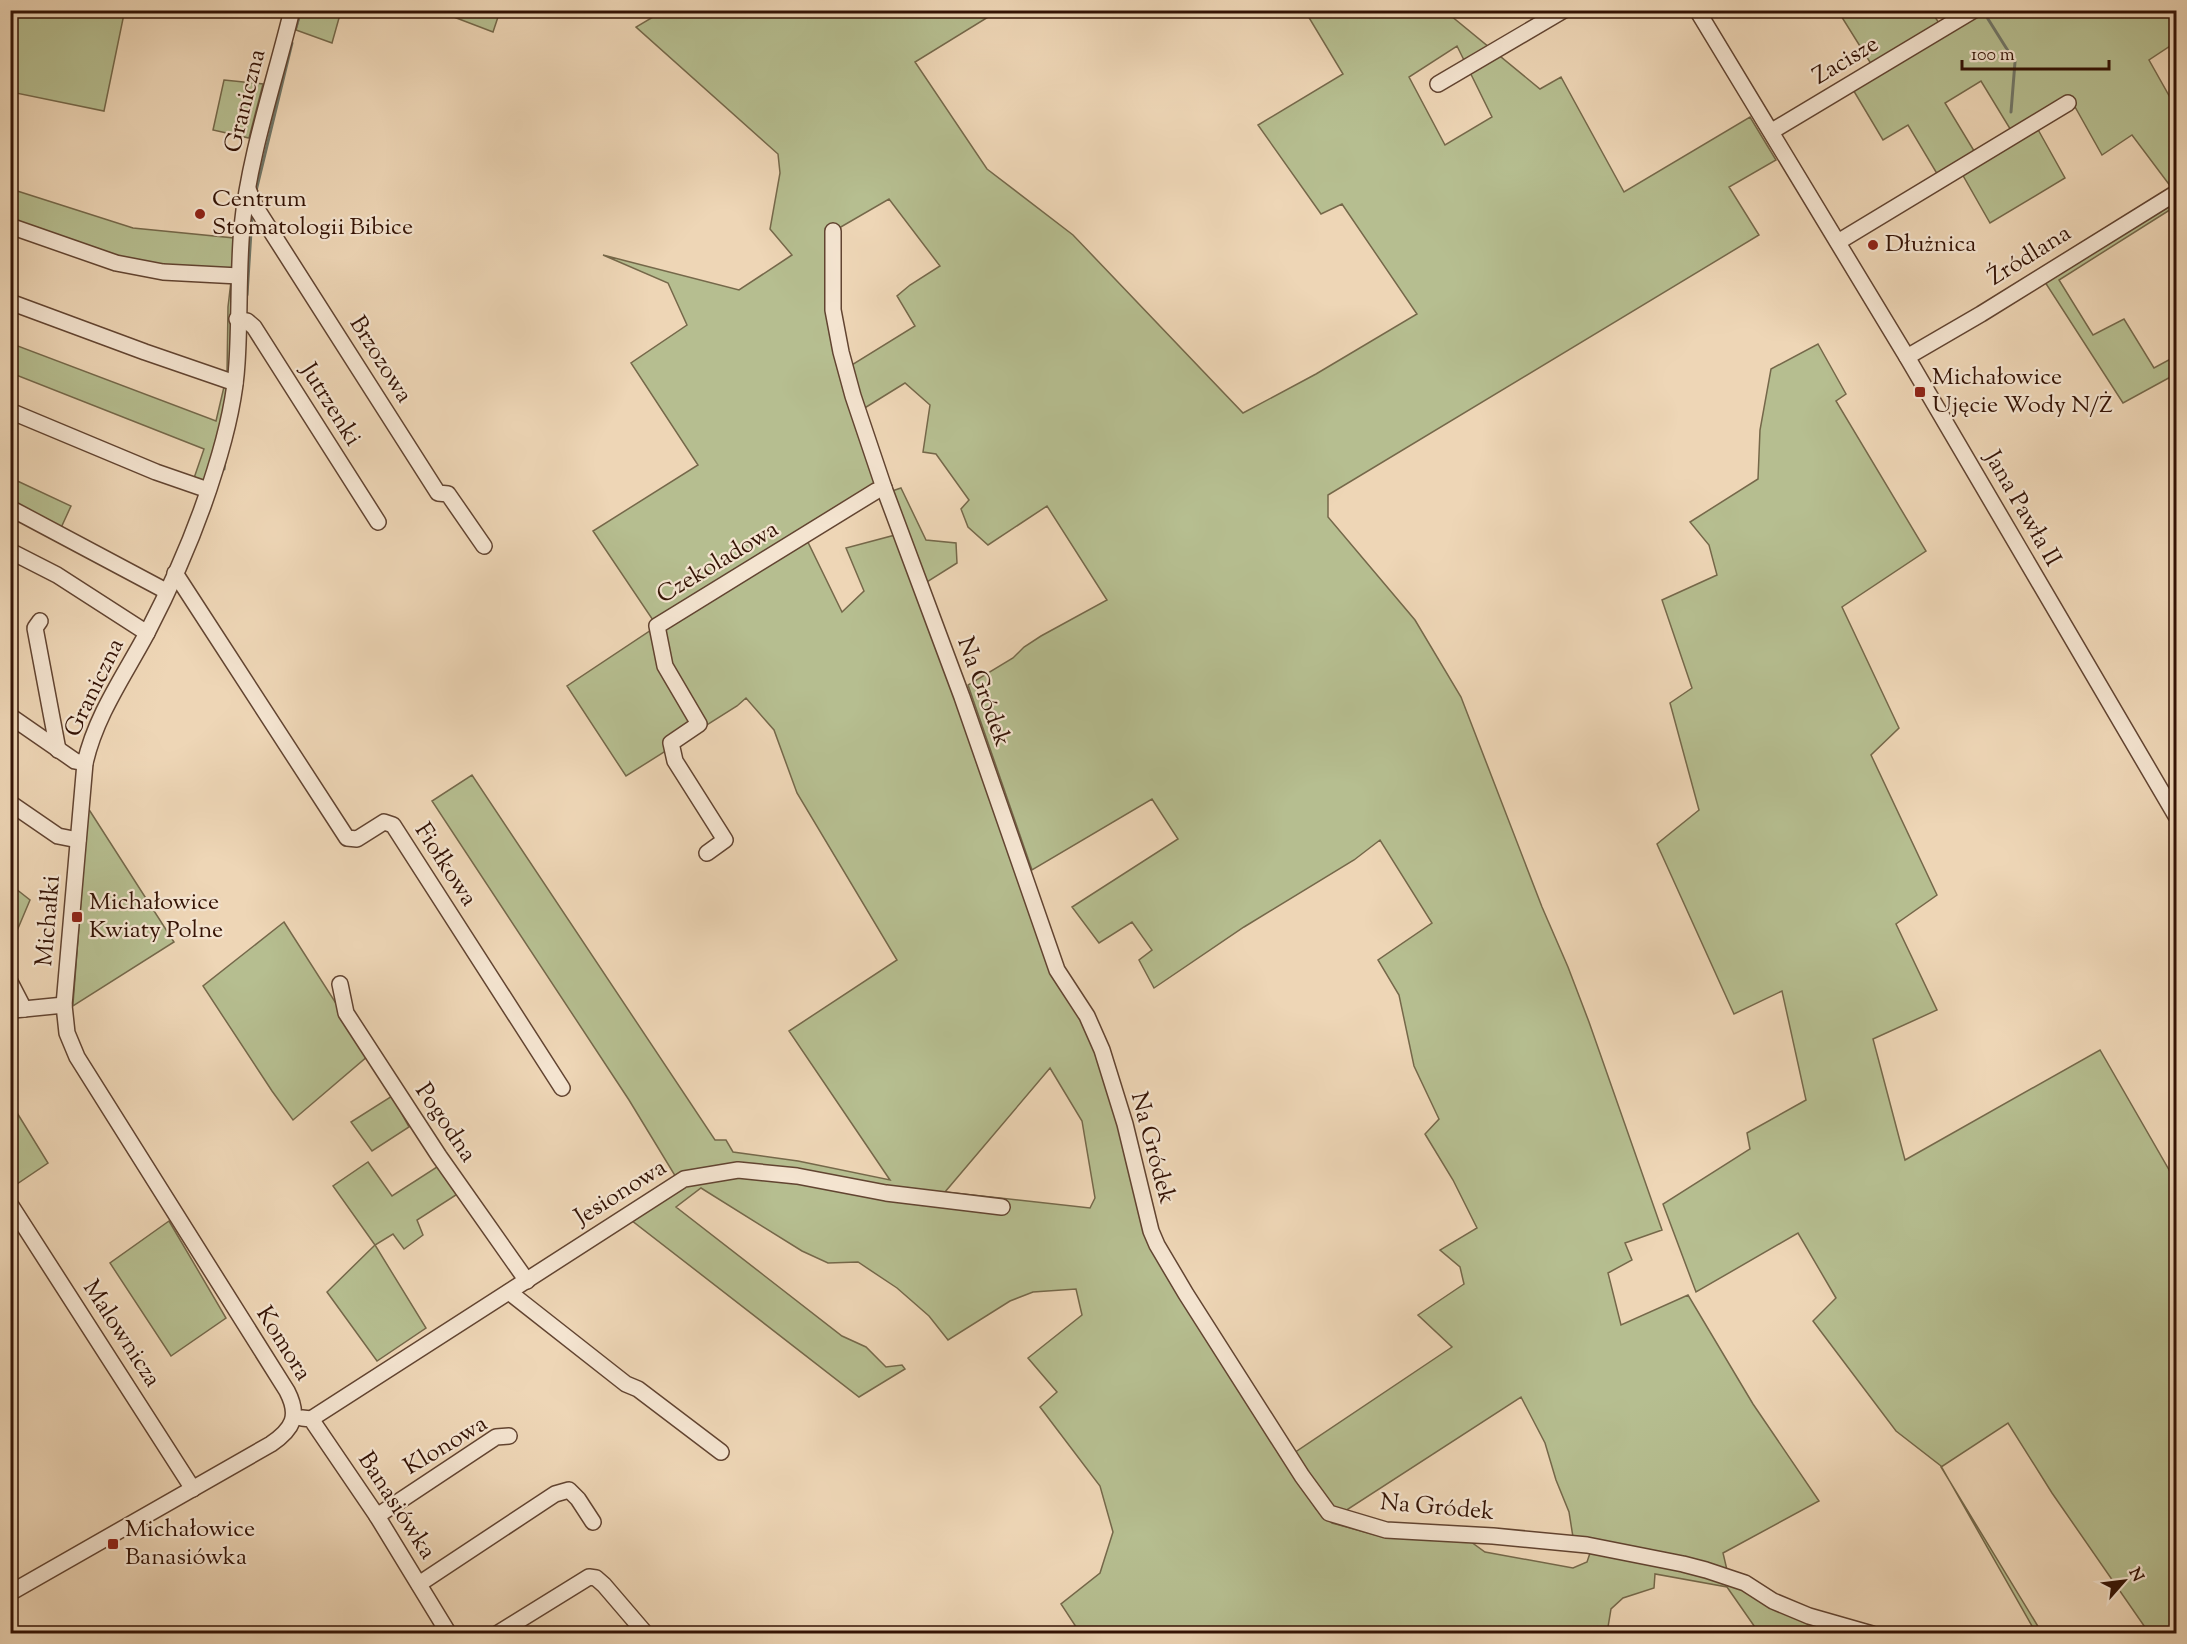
<svg xmlns="http://www.w3.org/2000/svg" width="2187" height="1644" font-family="'Sorts Mill Goudy',serif">
<rect width="100%" height="100%" fill="#eed6b6"/>
<filter id="stains"><feTurbulence type="fractalNoise" baseFrequency=".00333" numOctaves="4"/><feColorMatrix values="0 0 0 0 .2 0 0 0 0 .09 0 0 0 0 .02 0 0 0 .5 -.17"/></filter>
<radialGradient id="worn" r=".72"><stop offset=".6" stop-color="#630" stop-opacity="0"/><stop offset="1" stop-color="#630" stop-opacity=".3"/></radialGradient>
<!-- green -->
<g fill="#b6be90" stroke="#75684a" stroke-width="1.5" fill-rule="evenodd">
<path d="M97,11L124,14L104,111L11,92V11Z"/>
<path d="M301,11H341L332,43L296,30Z"/>
<path d="M438,11H500L493,32Z"/>
<path d="M663,11H998L915,62L987,169L1073,235L1243,413L1316,374L1417,314L1342,204L1321,214L1258,125L1343,74L1305,11H1445L1540,89L1561,77L1624,192L1750,117L1776,160L1729,187L1759,235L1328,495V517L1415,620L1461,697L1542,907L1568,967L1589,1022L1662,1230L1625,1243L1632,1260L1608,1273L1621,1325L1688,1295L1753,1404L1819,1501L1723,1553L1727,1570L1573,1537L1569,1512L1556,1480L1545,1443L1521,1397L1339,1515L1294,1453L1452,1347L1418,1315L1464,1284L1460,1267L1440,1250L1477,1228L1453,1180L1425,1134L1439,1119L1414,1066L1399,995L1378,960L1432,923L1380,840L1354,860L1244,927L1154,988L1139,960L1152,950L1132,922L1099,943L1072,907L1178,839L1152,799L1032,870L968,685L1013,658L1024,647L1041,636L1107,600L1047,506L988,545L968,527L961,509L969,500L936,454L923,452L930,405L905,383L863,409L850,366L915,326L897,296L910,285L940,266L889,199L839,228L829,310L878,486L803,532L842,612L864,591L846,548L899,534L1083,1017L1121,1123L1170,1277L1316,1509L1332,1523L1383,1537L1471,1542L1485,1552L1573,1568L1587,1562L1591,1550L1707,1573L1850,1633H1759L1727,1587L1655,1574L1654,1588L1623,1598L1611,1609L1607,1633H1080L1061,1604L1100,1573L1113,1532L1100,1486L1040,1407L1057,1392L1028,1358L1082,1315L1076,1289L1033,1292L1010,1301L948,1340L929,1316L897,1288L858,1262L828,1263L802,1251L701,1188L676,1207L842,1336L866,1347L886,1367L902,1365L905,1369L859,1397L631,1220L682,1187L629,1100L432,801L472,775L715,1140H726L733,1152L798,1161L890,1180L789,1031L897,960L797,793L774,730L746,698L737,706L626,776L567,686L657,626L593,531L698,465L631,363L687,325L668,283L603,255L739,290L792,255L770,229L780,173L778,154L636,27ZM1457,46L1492,117L1445,145L1409,77ZM1050,1068L1082,1121L1095,1198L1090,1208L945,1192Z"/>
<path d="M1838,11H1931L1941,26L1873,67Z"/>
<path d="M1979,11H2176V42L2149,60L2176,108V184L2171,187L2132,135L2102,155L2070,98L2012,132L1981,81L1945,103L1976,154L1939,177L1908,125L1883,140L1852,88Z"/>
<path d="M224,80L263,84L249,138L213,130Z"/>
<path d="M2036,126L2065,178L1990,223L1961,172Z"/>
<path d="M11,189L133,228L234,238L232,272L126,261L11,220Z"/>
<path d="M2176,196V206L2059,280L2093,335L2124,319L2154,368L2176,356V374L2123,403L2043,279Z"/>
<path d="M231,281L230,384L216,441L201,490L193,481L204,449L11,373L10,343L216,421L227,374L228,307Z"/>
<path d="M1818,344L1846,394L1836,401L1926,551L1842,607L1899,728L1871,755L1937,895L1896,924L1937,1010L1873,1039L1905,1160L2100,1050L2176,1182V1633H2149L2052,1493L2008,1423L1941,1467L2042,1633H2036L1941,1466L1896,1431L1813,1321L1836,1298L1798,1233L1696,1292L1663,1204L1750,1149L1747,1133L1806,1100L1782,991L1734,1014L1657,844L1699,810L1670,703L1692,688L1662,600L1717,575L1709,545L1690,522L1758,479L1760,430L1771,369Z"/>
<path d="M11,478L71,506L60,530L11,505Z"/>
<path d="M901,488L926,540L956,543L957,563L927,582L892,491Z"/>
<path d="M88,808L174,942L73,1006V1004Z"/>
<path d="M11,885L30,900L11,945Z"/>
<path d="M284,922L369,1055L293,1120L272,1091L203,986Z"/>
<path d="M392,1096L409,1127L372,1151L351,1122Z"/>
<path d="M11,1103L48,1163L11,1188H10Z"/>
<path d="M368,1162L392,1196L440,1165L459,1193L417,1220L423,1235L404,1249L393,1234L375,1245L426,1328L377,1361L327,1292L375,1245L333,1186Z"/>
<path d="M169,1221L226,1318L171,1356L110,1263Z"/>
</g>
<g fill="none" stroke-linecap="round" stroke-linejoin="round">
<!-- stream -->
<g stroke="#717768" stroke-width="3">
<path d="M1983,11L2015,62L2011,112"/>
<path d="M296,27L301,10"/>
<path d="M256,191L292,43"/>
<path d="M247,295L252,216"/>
<path d="M224,469L225,461"/>
</g>
<!-- minor casing -->
<g stroke="#624431" stroke-width="18">
<g id="minor">
<path d="M1697,10L1907,357L2176,816"/>
<path d="M1438,84L1564,10"/>
<path d="M1772,131L1974,10"/>
<path d="M248,189L255,206L438,493L448,494L484,546"/>
<path d="M10,226L116,263L163,272L239,276"/>
<path d="M833,231V310L841,352L853,396L884,488L962,697L1057,970L1087,1016L1102,1050L1125,1124L1151,1231L1157,1245L1186,1294L1302,1476L1329,1513L1386,1530L1493,1536L1587,1545L1683,1564L1706,1570L1745,1583L1773,1601L1809,1616L1872,1634"/>
<path d="M1838,242L2068,103"/>
<path d="M10,302L145,352L235,383"/>
<path d="M237,319L247,321L254,327L378,522"/>
<path d="M1907,357L1981,314L2176,193"/>
<path d="M10,411L156,472L208,490"/>
<path d="M10,508L166,591"/>
<path d="M10,551L57,575L147,633"/>
<path d="M175,573L347,838L357,839L384,822L393,825L562,1088"/>
<path d="M40,621L35,628L58,750"/>
<path d="M10,716L75,761L85,763"/>
<path d="M10,803L58,836L78,840"/>
<path d="M707,853L725,840L675,761L671,743L699,724L665,666L657,626L876,491L884,488"/>
<path d="M10,982L24,1009"/>
<path d="M340,984L346,1013L439,1156L527,1281"/>
<path d="M10,1013L14,1010L64,1005"/>
<path d="M10,1204L193,1489"/>
<path d="M509,1292L626,1384L638,1389L721,1452"/>
<path d="M302,1418L311,1419L377,1516L449,1634"/>
<path d="M311,1419L684,1179L738,1170L797,1176L886,1193L1002,1207"/>
<path d="M377,1516L496,1437L509,1436"/>
<path d="M419,1584L555,1494L569,1490L578,1499L593,1522"/>
<path d="M10,1593L271,1444C293,1429 300,1416 287,1391L77,1057L67,1033L64,1005L85,763C96,715 124,676 147,633C174,581 198,526 215,470C226,435 235,399 237,363C240,318 238,272 242,227C249,156 275,80 292,10"/>
<path d="M497,1634L589,1577L596,1578L604,1585L646,1634"/>
</g>
</g>
<!-- minor -->
<use href="#minor" stroke="#f4e4d0" stroke-width="15"/>
</g>
<!-- markers -->
<g fill="#8f2418" stroke="#f4e4d0" stroke-width="2">
<circle cx="200" cy="214" r="6"/>
<circle cx="1873" cy="245" r="6"/>
<rect x="1914" y="386" width="12" height="12" rx="3"/>
<rect x="71" y="911" width="12" height="12" rx="3"/>
<rect x="107" y="1538" width="12" height="12" rx="3"/>
</g>
<g text-anchor="middle" dominant-baseline="central" stroke-width="4.5" stroke-linejoin="round" paint-order="stroke">
<!-- street labels -->
<g font-size="24" fill="#341305" stroke="#f4e4d0">
<text transform="translate(1846 61) rotate(-31)">Zacisze</text>
<text transform="translate(246 101) rotate(-76)">Graniczna</text>
<text transform="translate(2030 256) rotate(-32)">Źródlana</text>
<text transform="translate(380 360) rotate(58)">Brzozowa</text>
<text transform="translate(330 405) rotate(58)">Jutrzenki</text>
<text transform="translate(2022 509) rotate(60)">Jana Pawła II</text>
<text transform="translate(718 563) rotate(-31)">Czekoladowa</text>
<text transform="translate(95 688) rotate(-64)">Graniczna</text>
<text transform="translate(983 692) rotate(70)">Na Gródek</text>
<text transform="translate(445 865) rotate(57)">Fiołkowa</text>
<text transform="translate(49 921) rotate(-85)">Michałki</text>
<text transform="translate(445 1123) rotate(56)">Pogodna</text>
<text transform="translate(1152 1148) rotate(75)">Na Gródek</text>
<text transform="translate(621 1193) rotate(-32)">Jesionowa</text>
<text transform="translate(121 1334) rotate(57)">Malownicza</text>
<text transform="translate(283 1344) rotate(58)">Komora</text>
<text transform="translate(446 1446) rotate(-31)">Klonowa</text>
<text transform="translate(396 1506) rotate(57)">Banasiówka</text>
<text transform="translate(1437 1508) rotate(5)">Na Gródek</text>
</g>
<!-- poi labels -->
<g font-size="24" fill="#341305" stroke="#f4e4d0" text-anchor="start">
<text x="212" y="200">Centrum<tspan x="212" dy="28">Stomatologii Bibice</tspan></text>
<text x="1885" y="245">Dłużnica</text>
<text x="1932" y="378">Michałowice<tspan x="1932" dy="28">Ujęcie Wody N/Ż</tspan></text>
<text x="89" y="903">Michałowice<tspan x="89" dy="28">Kwiaty Polne</tspan></text>
<text x="125" y="1530">Michałowice<tspan x="125" dy="28">Banasiówka</tspan></text>
</g>
</g>
<!-- margin -->
<rect width="2187" height="1644" fill="none" stroke="#eed6b6" stroke-width="36"/>
<rect x="12" y="12" width="2163" height="1620" fill="none" stroke="#341305" stroke-width="3"/>
<rect x="18" y="18" width="2151" height="1608" fill="none" stroke="#341305" stroke-width="1.5"/>
<!-- north arrow -->
<g transform="translate(2124 1581) rotate(62)" stroke="#f4e4d0" stroke-width="4.5" paint-order="stroke">
<path d="M0-4.5L10 22L0 15L-10 22Z" fill="#341305"/>
<text y="-9" font-size="16" font-weight="bold" text-anchor="middle" fill="#341305">N</text>
</g>
<!-- scale -->
<path d="M1962 60v9h147v-9" fill="none" stroke="#341305" stroke-width="3"/>
<text x="1971" y="60" font-size="18" fill="#341305" stroke="#f4e4d0" stroke-width="4.5" paint-order="stroke">100 m</text>
<rect width="100%" height="100%" filter="url(#stains)"/>
<rect width="100%" height="100%" fill="url(#worn)"/>
</svg>
